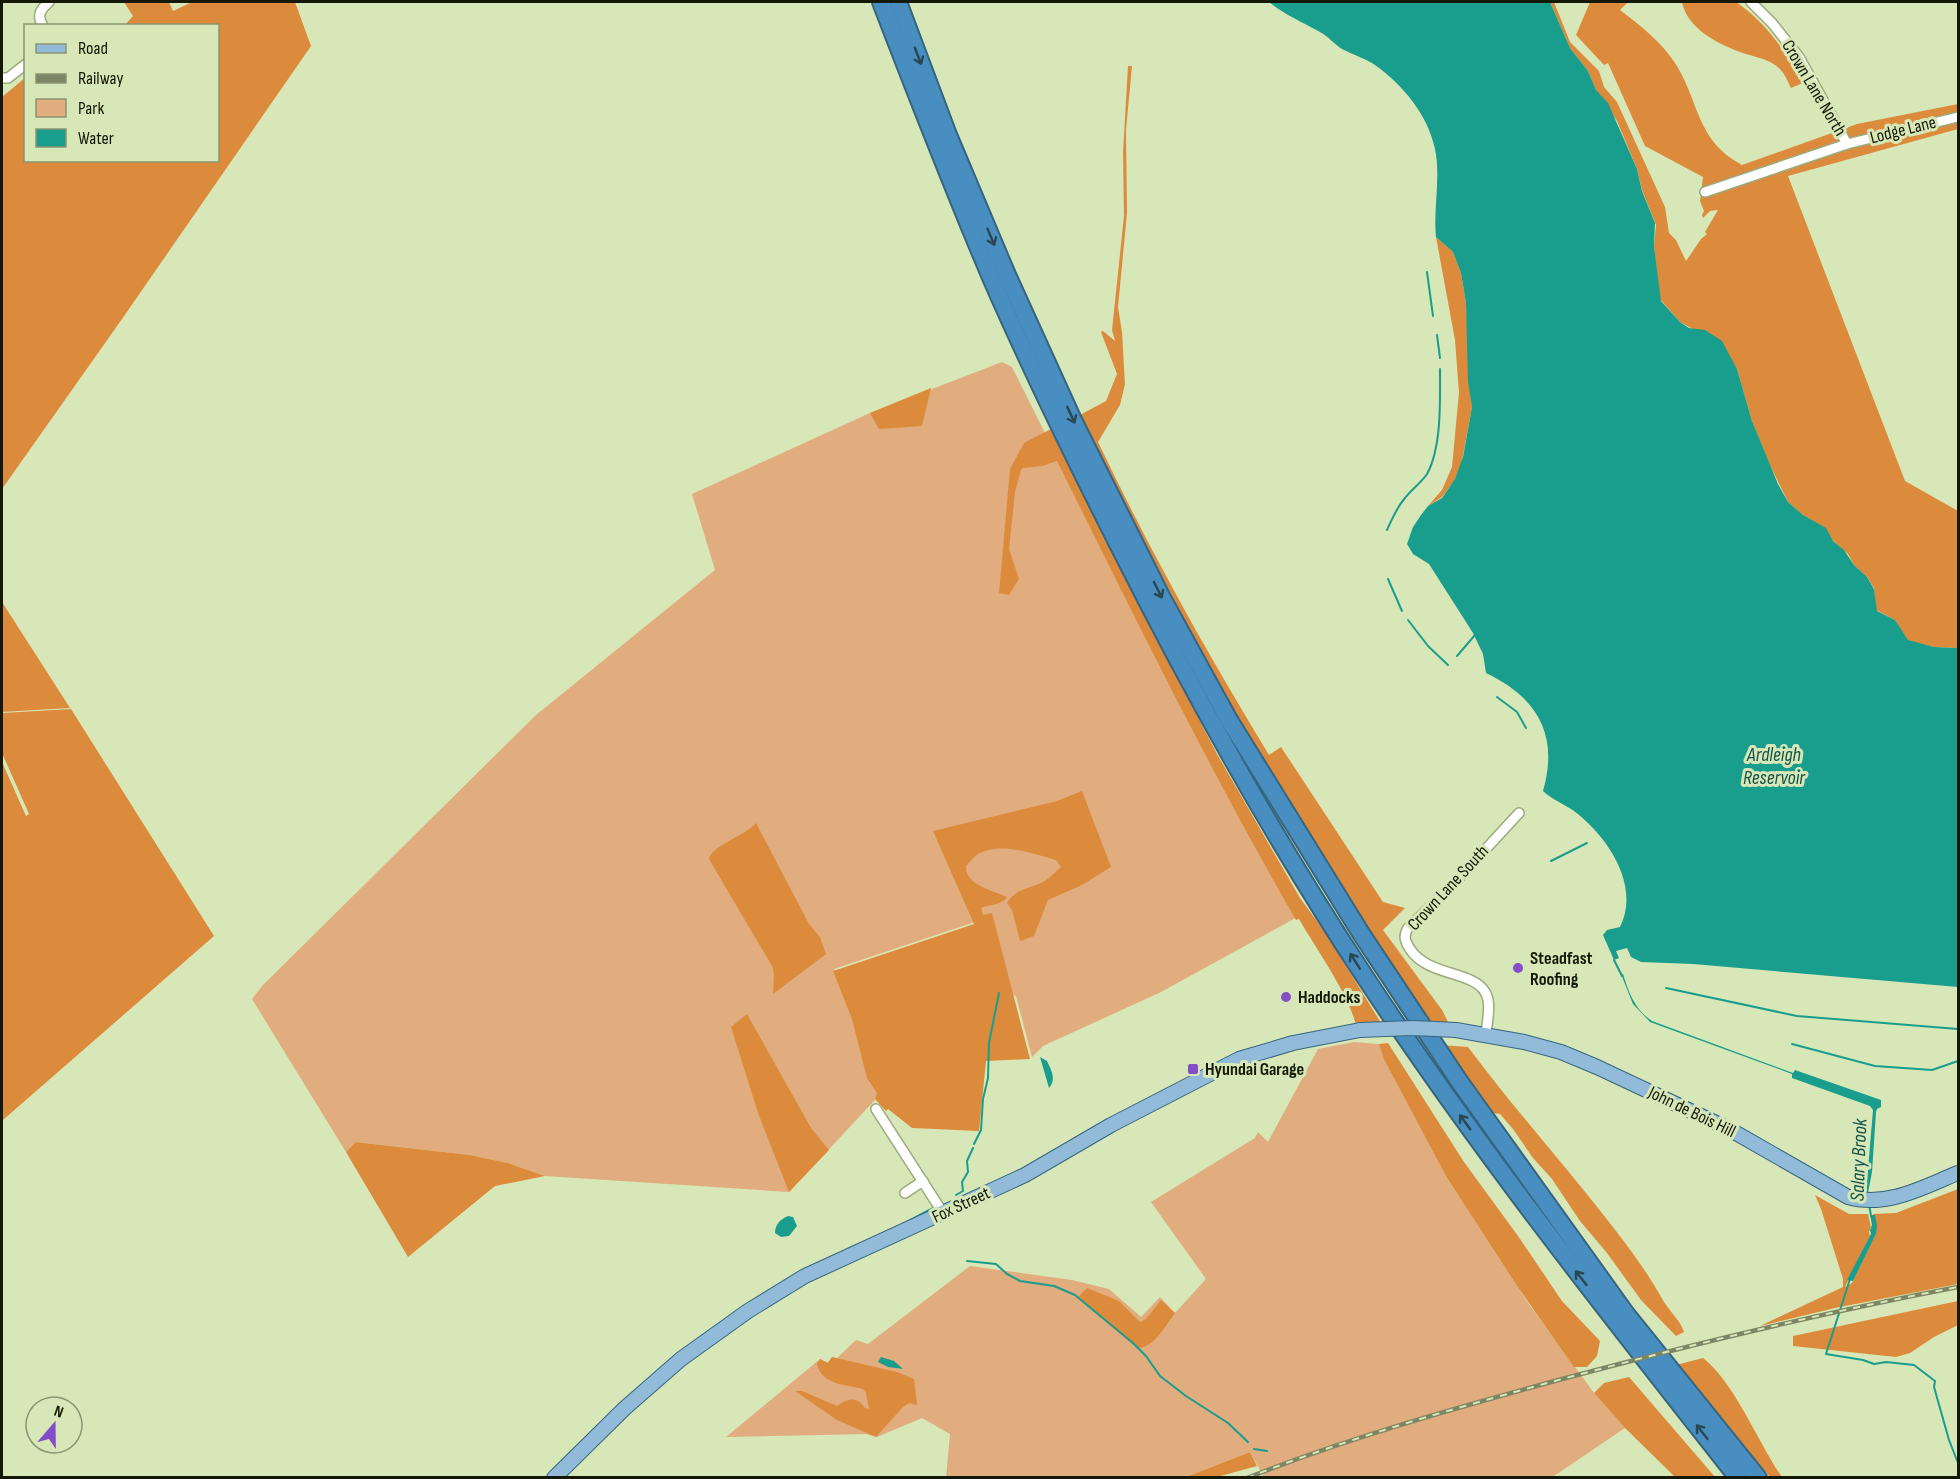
<svg xmlns="http://www.w3.org/2000/svg" width="1960" height="1479" font-family="'Sofia Sans Condensed',sans-serif">
<rect width="100%" height="100%" fill="#d8e7b7"/>
<!-- green -->
<g fill="#e1ac7e">
<path d="M1002,362L1012,367L1085,513L1301,915L1161,992L1043,1046L1032,1057L1016,996L998,991L975,922L834,969L845,995L878,1091L875,1100L789,1192L545,1176L508,1163L470,1155L357,1142L346,1152L252,999L263,985L536,715L715,570L692,494L870,413Z"/>
<path d="M1354,1042L1379,1044L1447,1178L1526,1300L1594,1393L1625,1428L1551,1478L1264,1477L1250,1452L1186,1477L946,1478L950,1434L922,1418L877,1437L866,1434L726,1437L820,1359L827,1363L832,1357L836,1359L856,1340L868,1344L970,1266L1072,1280L1109,1289L1141,1317L1160,1297L1175,1313L1206,1279L1151,1202L1255,1138L1258,1132L1268,1142L1318,1049Z"/>
</g>
<!-- forest -->
<g fill="#dc8b3c">
<path d="M124,2H169L173,11L192,2H295L311,46L122,319L2,489V97L25,78L26,160H218V26L125,25L133,16Z"/>
<path d="M1550,2H1554L1570,42L1599,71L1604,87L1617,102L1665,207L1669,233L1676,240L1686,261L1701,239L1707,234L1705,232L1718,210L1710,211L1703,218L1702,215L1704,211L1700,201L1703,177L1645,146L1608,63L1604,65L1576,35L1590,2H1628L1620,10C1642,27 1662,42 1677,66C1700,105 1697,141 1742,165L1857,124L1958,104V129L1788,176L1905,481L1958,511V648L1934,647L1914,643L1906,639L1895,620L1876,610L1874,588L1867,577L1854,565L1848,554L1829,537L1826,529L1803,515L1788,502L1768,461L1752,421L1737,369L1730,358L1693,329L1680,322L1660,299L1654,246L1656,225L1642,190L1637,169L1617,121L1596,90L1588,71L1570,48Z"/>
<path d="M1682,2H1736C1765,21 1786,53 1805,82L1791,88C1787,80 1784,71 1775,65C1765,58 1751,56 1740,52C1716,43 1687,28 1682,2Z"/>
<path d="M1128,66H1132L1126,130L1127,213L1118,307L1122,332L1125,384L1120,405L1098,442C1149,549 1207,653 1269,755L1281,747L1383,902L1405,908L1383,930L1442,1010L1449,1024L1418,1022L1245,739L1080,415L1106,401L1117,374L1101,332L1103,331L1115,341L1112,330L1124,216L1123,153Z"/>
<path d="M1436,237L1453,252L1461,273L1466,303L1472,407L1461,466L1454,481L1442,497L1428,506L1442,490L1452,467L1459,392L1455,340Z"/>
<path d="M931,388L922,426L879,429L870,413Z"/>
<path d="M1051,429L1101,532L1217,754L1300,898L1327,935L1381,1023L1356,1026C1350,996 1315,947 1299,919L1296,920C1210,771 1134,616 1057,461L1042,466L1023,468L1021,470L1015,492L1009,549L1019,579L1009,595L999,593L1010,469L1024,443Z"/>
<path d="M2,602L70,708L2,712Z"/>
<path d="M71,709L214,936L3,1120L2,1117V762L26,816L29,814L2,753V713Z"/>
<path d="M1082,791L1111,867L1082,885L1048,900L1034,936L1020,941L1012,910L1007,903C1015,889 1028,889 1041,883C1048,880 1055,872 1061,867L1056,860C1034,854 1002,842 980,853C975,855 970,862 966,866C965,885 992,890 1007,897C1000,906 990,904 981,908L983,915L992,913L1030,1059L986,1061L979,1131L912,1128L888,1109L886,1111L875,1099L877,1093L867,1078L852,1019L833,971L974,924L933,831L1057,801Z"/>
<path d="M756,823L809,924L820,937L826,954L773,994L774,974L772,966L709,859C712,845 745,836 756,823Z"/>
<path d="M747,1014L811,1128L829,1150L789,1192L758,1113L731,1027Z"/>
<path d="M1388,1043L1464,1162L1518,1236L1562,1301L1600,1341L1597,1356L1587,1367H1574L1517,1286L1447,1178L1384,1059L1379,1044Z"/>
<path d="M1440,1045L1468,1047C1509,1102 1555,1154 1598,1208C1622,1238 1645,1268 1664,1302C1671,1313 1680,1320 1684,1332L1676,1336L1641,1300L1607,1253L1580,1221L1552,1179L1533,1158L1513,1129L1500,1114L1492,1113Z"/>
<path d="M356,1142L470,1155L508,1163L545,1176L495,1186L408,1257L346,1152Z"/>
<path d="M1958,1189V1284L1835,1308L1760,1326L1843,1287V1279L1821,1209L1815,1195L1849,1214H1868L1871,1227L1869,1232L1870,1236L1845,1287L1852,1283L1875,1236L1876,1228L1873,1214L1896,1213Z"/>
<path d="M1087,1288L1119,1301L1140,1322L1146,1319L1161,1300L1175,1313C1165,1326 1155,1347 1138,1348L1078,1297Z"/>
<path d="M1958,1301V1325L1934,1337L1910,1353L1896,1357L1793,1346V1336Z"/>
<path d="M832,1357L897,1372L914,1379L917,1405L909,1403L903,1407L876,1437L837,1420L795,1391H802L837,1406C848,1398 857,1396 865,1408L869,1409L866,1393L863,1389C848,1385 821,1385 817,1364L820,1359L828,1363Z"/>
<path d="M1703,1358C1735,1383 1758,1443 1782,1477H1770L1676,1365Z"/>
<path d="M1629,1377L1715,1477H1675L1625,1428L1594,1393L1604,1383Z"/>
<path d="M1250,1452L1257,1466L1217,1477H1186Z"/>
</g>
<!-- water -->
<g fill="#199d8d">
<path d="M1269,2H1550L1570,48L1588,71L1596,90L1608,103L1637,169L1642,191L1655,223L1654,246L1661,301L1680,322L1689,328L1705,330L1722,341L1737,369L1752,421L1778,484L1788,502L1803,515L1826,528L1833,541L1844,550L1854,565L1867,577L1874,589L1877,611L1895,620L1908,640L1934,647L1958,648V987L1693,964L1641,962L1631,957L1627,948L1616,951L1619,958L1614,960L1603,935L1607,930L1620,927C1641,885 1607,836 1574,811C1564,804 1553,800 1543,791C1559,735 1538,698 1486,673L1483,654L1473,633L1429,564L1413,554L1407,544L1413,527L1421,515L1428,506L1442,498L1455,479L1463,457L1472,407L1468,382L1466,303L1461,273L1453,252L1436,237C1433,208 1441,178 1435,149C1428,115 1403,85 1375,65C1365,58 1353,55 1342,49C1334,44 1328,36 1320,32C1302,22 1285,15 1269,2Z"/>
<path d="M1621,974H1623C1629,993 1635,1010 1652,1021L1793,1073L1795,1070L1881,1100V1107L1877,1109L1876,1112L1872,1172L1868,1193H1866L1873,1110L1870,1106L1792,1078V1074L1650,1022L1633,1004Z"/>
<path d="M1040,1057L1047,1061C1051,1070 1057,1079 1049,1088Z"/>
<path d="M1870,1215H1875L1877,1226L1876,1234L1853,1281L1847,1280L1871,1234L1870,1230L1872,1225Z"/>
<path d="M788,1216L793,1217L797,1226L789,1236L781,1237L775,1233C775,1224 781,1219 788,1216Z"/>
<path d="M881,1357L894,1361L903,1369L888,1367L878,1362Z"/>
</g>
<g fill="none" stroke-linecap="round" stroke-linejoin="round">
<!-- stream -->
<g stroke="#199d8d" stroke-width="2">
<path d="M1427,272L1433,316"/>
<path d="M1437,335L1440,358"/>
<path d="M1387,530C1392,519 1397,507 1405,498C1412,489 1421,483 1427,474C1442,447 1440,399 1440,369"/>
<path d="M1388,579L1402,611"/>
<path d="M1408,620L1428,646L1448,665"/>
<path d="M1457,656L1475,635"/>
<path d="M1497,697L1517,712L1526,728"/>
<path d="M1551,861L1587,843"/>
<path d="M1614,960L1622,976"/>
<path d="M1666,988L1797,1016L1958,1029"/>
<path d="M1792,1044L1875,1066L1932,1070L1958,1061"/>
<path d="M974,1144L981,1130L983,1099L988,1078L989,1043L999,993"/>
<path d="M956,1195L963,1191L962,1182L968,1172L967,1161L973,1148"/>
<path d="M1869,1204L1871,1216"/>
<path d="M903,1224L935,1207"/>
<path d="M846,1250L854,1246"/>
<path d="M967,1261L996,1264L1007,1274L1020,1281L1054,1286L1075,1295L1134,1344L1146,1356L1160,1376L1186,1396L1228,1423L1248,1442"/>
<path d="M1850,1279L1826,1354L1863,1360L1874,1364L1886,1362L1914,1365L1935,1381L1934,1387L1949,1440L1958,1463"/>
<path d="M1254,1449L1267,1451"/>
</g>
<!-- street casing -->
<g stroke="#9caa7c" stroke-width="12">
<g id="street">
<path d="M1751,2L1772,23L1799,57L1847,144"/>
<path d="M43,26C36,15 41,9 49,2"/>
<path d="M2,78H8L26,64"/>
<path d="M1705,192L1847,144L1958,117"/>
<path d="M1486,1034C1487,1021 1492,1003 1485,992C1473,971 1427,976 1410,949C1405,941 1403,936 1408,928L1449,889L1519,813"/>
<path d="M876,1109L943,1213"/>
<path d="M905,1193L923,1181"/>
</g>
</g>
<!-- primary casing -->
<g stroke="#36657f" stroke-width="16">
<g id="primary">
<path d="M1456,1030L1524,1042L1561,1052L1597,1067L1729,1129L1848,1197C1887,1208 1923,1187 1958,1173"/>
<path d="M554,1478L625,1408L681,1359L748,1311L805,1276L1025,1175L1111,1125L1239,1059L1293,1043L1360,1030"/>
</g>
</g>
<!-- highway casing -->
<g stroke="#36657f" stroke-width="20">
<g id="highway">
<path d="M881,2C917,95 953,189 993,282C1032,371 1075,459 1119,546C1194,695 1275,841 1367,980C1481,1153 1610,1315 1738,1478"/>
<path d="M898,2L948,135L1007,275L1072,418L1162,598L1229,720L1362,935L1459,1081L1626,1314L1758,1478"/>
</g>
</g>
<!-- street -->
<use href="#street" stroke="#fff" stroke-width="9"/>
<!-- primary -->
<use href="#primary" stroke="#91bbd9" stroke-width="14"/>
<!-- highway -->
<use href="#highway" stroke="#488ec0" stroke-width="16"/>
<!-- rail casing -->
<g stroke="#7c8664" stroke-width="4.5">
<path id="rail" d="M1247,1478C1345,1439 1449,1410 1551,1382C1685,1346 1821,1313 1958,1287"/>
</g>
<!-- rail -->
<use href="#rail" stroke="#d8e7b7" stroke-width="2" stroke-dasharray="7" stroke-linecap="butt"/>
<!-- primary-bridge casing -->
<g stroke="#36657f" stroke-width="16" stroke-linecap="butt">
<path id="primary-bridge" d="M1360,1030L1413,1028L1456,1030"/>
</g>
<!-- primary-bridge -->
<use href="#primary-bridge" stroke="#91bbd9" stroke-width="14"/>
</g>
<!-- one-way arrows -->
<defs><path id="oneway-shaft" d="M-6 0H5M1.5-3L5.5 0L1.5 3" fill="none" stroke-width="1.6" stroke-linecap="round" stroke-linejoin="round" transform="scale(1.5)"/></defs>
<g stroke="#294751">
<use href="#oneway-shaft" transform="translate(918 56) rotate(69)"/>
<use href="#oneway-shaft" transform="translate(991 237) rotate(67)"/>
<use href="#oneway-shaft" transform="translate(1071 415) rotate(65)"/>
<use href="#oneway-shaft" transform="translate(1158 590) rotate(63)"/>
<use href="#oneway-shaft" transform="translate(1355 961) rotate(-122)"/>
<use href="#oneway-shaft" transform="translate(1465 1122) rotate(-126)"/>
<use href="#oneway-shaft" transform="translate(1581 1278) rotate(-128)"/>
<use href="#oneway-shaft" transform="translate(1702 1432) rotate(-128)"/>
</g>
<!-- markers -->
<g fill="#854ec6" stroke="#d8e7b7" stroke-width="2">
<circle cx="1518" cy="968" r="6"/>
<circle cx="1286" cy="997" r="6"/>
<rect x="1187" y="1063" width="12" height="12" rx="3"/>
</g>
<g text-anchor="middle" dominant-baseline="central" stroke-width="6" stroke-linejoin="round" paint-order="stroke">
<!-- street labels -->
<g font-size="18" fill="#141807" stroke="#d8e7b7">
<text transform="translate(1814 88) rotate(59)">Crown Lane North</text>
<text transform="translate(1903 130) rotate(-14)">Lodge Lane</text>
<text transform="translate(1448 888) rotate(-47)">Crown Lane South</text>
<text transform="translate(1692 1112) rotate(26)">John de Bois Hill</text>
<text transform="translate(961 1205) rotate(-25)">Fox Street</text>
</g>
<!-- poi labels -->
<g font-size="18" font-weight="bold" fill="#141807" stroke="#d8e7b7" text-anchor="start">
<text x="1530" y="958">Steadfast<tspan x="1530" dy="21">Roofing</tspan></text>
<text x="1298" y="997">Haddocks</text>
<text x="1205" y="1069">Hyundai Garage</text>
</g>
<!-- water labels -->
<g font-size="20" font-style="italic" fill="#10534a" stroke="#d8e7b7">
<text x="1774" y="755">Ardleigh<tspan x="1774" dy="23">Reservoir</tspan></text>
<text transform="translate(1859 1160) rotate(-88)">Salary Brook</text>
</g>
</g>
<!-- border -->
<rect width="1960" height="1479" fill="none" stroke="#141807" stroke-width="6"/>
<!-- legend -->
<rect x="24" y="24" width="195" height="138" fill="#d8e7b7" stroke="#8a9471" stroke-width="1.5"/>
<rect x="36" y="44" width="30" height="9" fill="#91bbd9" stroke="#8a9471" stroke-width="1.5"/>
<text x="78" y="54" font-size="18" fill="#141807">Road</text>
<rect x="36" y="74" width="30" height="9" fill="#7c8664" stroke="#8a9471" stroke-width="1.5"/>
<text x="78" y="84" font-size="18" fill="#141807">Railway</text>
<rect x="36" y="99" width="30" height="18" fill="#e1ac7e" stroke="#8a9471" stroke-width="1.5"/>
<text x="78" y="114" font-size="18" fill="#141807">Park</text>
<rect x="36" y="129" width="30" height="18" fill="#199d8d" stroke="#8a9471" stroke-width="1.5"/>
<text x="78" y="144" font-size="18" fill="#141807">Water</text>
<!-- north arrow -->
<g transform="translate(54 1425) rotate(20)"><circle r="28" fill="#d8e7b7" stroke="#8a9471" stroke-width="1.5"/>
<path d="M0-4.5L10 22L0 15L-10 22Z" fill="#854ec6"/>
<text y="-9" font-size="16" font-weight="bold" text-anchor="middle" fill="#141807">N</text>
</g>
</svg>
